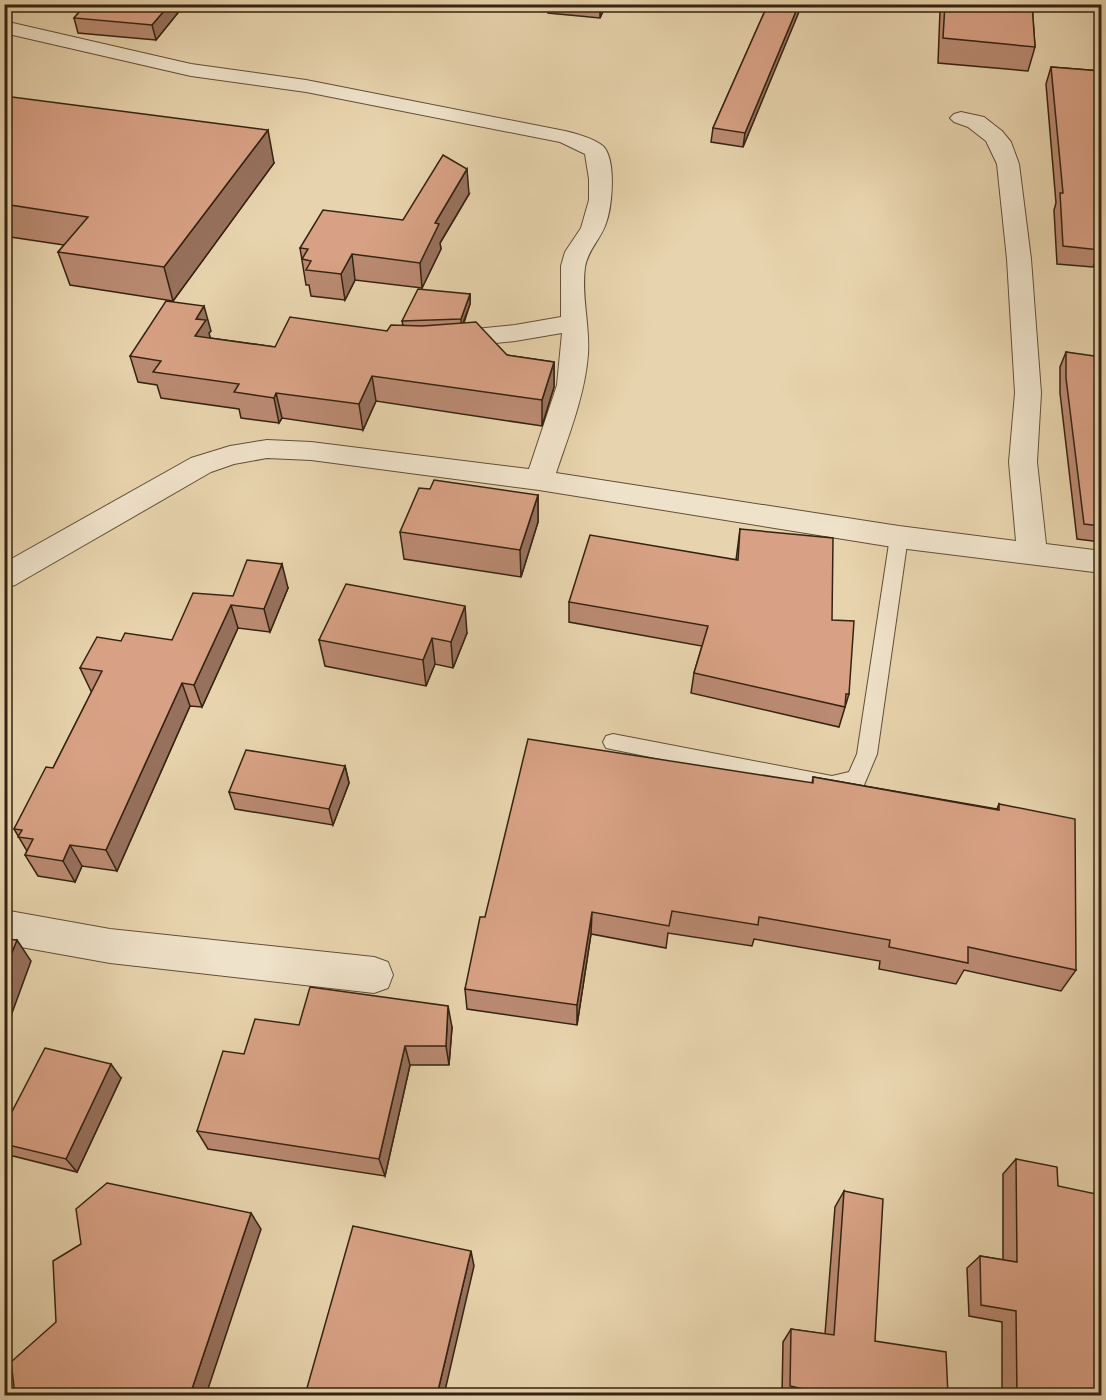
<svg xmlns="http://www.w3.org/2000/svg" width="1106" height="1400" font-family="'Old Standard TT',serif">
<rect width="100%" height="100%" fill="#e7d3ad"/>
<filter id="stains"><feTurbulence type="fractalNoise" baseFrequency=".00333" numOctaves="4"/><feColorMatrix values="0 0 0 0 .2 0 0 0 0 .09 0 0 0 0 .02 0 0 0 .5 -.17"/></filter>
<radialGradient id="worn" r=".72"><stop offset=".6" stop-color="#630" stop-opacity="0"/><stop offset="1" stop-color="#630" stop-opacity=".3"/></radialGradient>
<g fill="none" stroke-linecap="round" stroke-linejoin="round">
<!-- lane casing -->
<g stroke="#624f37" stroke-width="2">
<path id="lane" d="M899,531L905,533L908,537L877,754L864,785L832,794L606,748L603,742L606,736L613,734L832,776L849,772L857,754L890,537L893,533Z"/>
</g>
<!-- street casing -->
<g stroke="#624f37" stroke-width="2">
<g id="street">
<path d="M4,21L191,64L306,80L565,131C577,134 593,138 603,146C617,160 612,210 605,226C599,241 588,250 585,267C581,296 590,325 588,354C585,395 569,434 556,473L899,526L1016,541L1009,462L1015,393L1007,259L997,164L986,141L968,127L954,122L950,118L954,114L961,112L984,117L1002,131L1011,142L1019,164L1031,259L1041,393L1037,462L1046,544L1102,551V573L899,548L539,490L311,460L267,458L234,464L211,472L15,585L4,588V563L191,458L230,446L267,440L311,442L529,469L557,385L562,333L515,341L446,348L437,346L433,340L437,334L446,332L515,325L561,317V266L565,252L581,228L589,200V179L585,154L560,142L306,92L191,76L4,33Z"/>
<path d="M4,910L110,929L374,957L388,962L393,975L388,988L374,993L110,963L4,944Z"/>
</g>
</g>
<!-- lane -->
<use href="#lane" fill="#efe2ca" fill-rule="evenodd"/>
<!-- street -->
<use href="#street" fill="#efe2ca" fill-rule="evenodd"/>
</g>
<!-- wall -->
<g fill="#ba8a72" stroke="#352310" stroke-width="1.5">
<path d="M46,4H185L156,40L78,33L74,18L83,8Z"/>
<path d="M365,4H382L381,6Z"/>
<path d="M548,4H606L600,18L548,13Z"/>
<path d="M768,4H801L743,147L711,142L713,128Z"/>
<path d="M941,4H1032L1035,47L1028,71L938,63L940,10Z"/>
<path d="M1051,67L1101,71V157L1097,158L1100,250L1093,267L1057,264L1054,210L1056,203L1046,84Z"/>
<path d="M4,96L274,163L173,301L70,285L58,252L64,245L4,236Z"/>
<path d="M469,194L440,243L441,249L422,288L355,280L345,300L311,296L309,285H306L300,248L403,220Z"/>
<path d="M470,294V304L464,323L507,355L554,362V387L542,426L376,401L363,430L282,418L279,423L241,418L239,409L161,398L157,385L138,382L130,356L211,331L209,333L210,338L275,347L387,331L403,325L402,321Z"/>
<path d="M1066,352L1101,359V542L1077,539L1060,393V367Z"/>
<path d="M538,495V522L521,577L404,559L400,532Z"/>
<path d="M740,529L832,620L849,694L839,727L691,693L694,673L702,646L569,622V602L736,560Z"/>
<path d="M288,588L270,632L238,628L202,707L190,706L117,871L82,866L75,882L38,876L25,855L27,851L14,829L53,768L92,691H91L80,668L121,641L172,640L233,596Z"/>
<path d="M467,633L453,668L435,664L426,686L325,666L319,640Z"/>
<path d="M345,766L349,783L333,825L235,809L229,792Z"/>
<path d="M813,777L997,809L999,804L1076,970L1061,991L964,970L956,984L879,969L880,961L754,939L752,946L668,933L666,948L591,934L577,1025L467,1009L465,989L485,917L812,783Z"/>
<path d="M299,1025L452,1027L449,1065H410L385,1176L208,1149L197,1131L244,1054Z"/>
<path d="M121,1078L77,1172L9,1155L4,1150V1127Z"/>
<path d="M1016,1159L1058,1186L1101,1395H1002V1322L969,1316L967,1268L980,1256L1003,1260V1174Z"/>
<path d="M844,1191L875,1341L948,1395H782L783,1342L791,1329L825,1334L835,1207Z"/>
</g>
<!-- shaded-wall -->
<g fill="#97715d" stroke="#352310" stroke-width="1.5">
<path d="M170,4H185L156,40L152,25Z"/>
<path d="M600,4H606L600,18Z"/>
<path d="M799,4H801V7L743,147L745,133Z"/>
<path d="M268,130L274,163L173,301L164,267Z"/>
<path d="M1096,141H1101V157L1090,158Z"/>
<path d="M467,169L469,194L440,243L441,249L422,288L420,263L435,223Z"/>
<path d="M352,254L355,280L345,300L341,274Z"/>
<path d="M470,294V304L461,328V319Z"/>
<path d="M204,306L211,331L209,333L212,345L195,336L196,319Z"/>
<path d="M554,362V387L542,426V400Z"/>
<path d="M372,376L376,401L363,430L359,404Z"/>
<path d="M276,393L282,418L279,423L274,398Z"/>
<path d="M538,495V522L521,577L520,550Z"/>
<path d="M282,564L288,588L270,632L264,609Z"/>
<path d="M231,605L238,628L202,707L194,685Z"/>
<path d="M465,606L467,633L453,668L451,642Z"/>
<path d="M432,638L435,664L426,686L423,660Z"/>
<path d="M182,683L190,706L117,871L106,850Z"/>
<path d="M345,766L349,783L333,825L329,809Z"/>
<path d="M70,845L82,866L75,882L63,861Z"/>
<path d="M592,912L591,934L577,1025V1005Z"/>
<path d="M17,940L31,961L4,1035V972Z"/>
<path d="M448,1006L452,1027L449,1065L446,1046Z"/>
<path d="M405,1046L410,1065L385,1176L379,1159Z"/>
<path d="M111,1064L121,1078L77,1172L66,1159Z"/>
<path d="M251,1213L261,1229L206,1395H190Z"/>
<path d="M471,1251L474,1266L444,1395H437Z"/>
</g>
<!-- building -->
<g fill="#d8a185" stroke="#352310" stroke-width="1.5">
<path d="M86,4H170L152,25L74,18Z"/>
<path d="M768,4H799L745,133L713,128Z"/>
<path d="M945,4H1032L1035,47L943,38Z"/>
<path d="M1051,67L1101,71V141H1096L1100,250L1063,246L1060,193H1063Z"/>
<path d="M4,96L268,130L164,267L58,252L88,217L4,204Z"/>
<path d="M443,155L467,169L435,223L439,224L420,263L352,254L341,274L306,270L311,261L302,259L308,249L300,248L323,210L403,220Z"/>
<path d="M418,289L470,294L461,319L402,321Z"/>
<path d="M166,301L204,306L196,319L206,320L195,336L275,347L290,317L387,331L391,325L422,326L476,322L507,355L554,362L542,400L372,376L359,404L276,393L274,398L234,392L239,384L153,372L161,361L130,356Z"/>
<path d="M1066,352L1101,357V526L1084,524L1066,378Z"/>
<path d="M434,480L538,495L520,550L400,532L419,488L430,489Z"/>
<path d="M740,529L833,538L832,620L854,621L849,694H846L845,707L694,673L708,626L569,602L590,535L738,560Z"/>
<path d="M247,560L282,564L264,609L231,605L194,685L182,683L106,850L70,845L63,861L25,855L33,839L18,837L22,830L14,829L46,767L53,768L102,671L80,668L97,637L121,641L125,633L172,640L193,593L233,596Z"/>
<path d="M346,584L465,606L451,642L432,638L423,660L319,640Z"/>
<path d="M528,739L813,783V777L999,810V804L1075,819L1076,970L968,947V963L889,947L890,940L759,917L758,925L672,911L669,926L592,912L577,1005L465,989L480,917H485Z"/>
<path d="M246,750L345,766L329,809L229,792Z"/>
<path d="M4,939L17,940L4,972Z"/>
<path d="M310,987L448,1006L446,1046H405L379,1159L197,1131L223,1051L244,1054L255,1019L299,1025Z"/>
<path d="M45,1048L111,1064L66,1159L4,1144V1127Z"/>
<path d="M1016,1159L1057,1167L1058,1186L1101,1195V1395H1017L1016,1311L981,1305L980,1256L1017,1262Z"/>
<path d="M107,1183L251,1213L190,1395H15L11,1362L56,1322L53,1261L81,1244L76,1209Z"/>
<path d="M844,1191L883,1199L875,1341L946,1352L948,1395H808V1390L790,1386L791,1329L834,1335Z"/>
<path d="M353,1226L471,1251L437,1395H305Z"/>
</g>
<!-- margin -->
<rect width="1106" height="1400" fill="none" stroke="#e7d3ad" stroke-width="24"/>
<rect x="6" y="6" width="1094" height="1388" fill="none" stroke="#352310" stroke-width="3"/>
<rect x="12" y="12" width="1082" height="1376" fill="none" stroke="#352310" stroke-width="1.5"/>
<rect width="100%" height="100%" filter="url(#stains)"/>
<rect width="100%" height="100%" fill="url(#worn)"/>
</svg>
